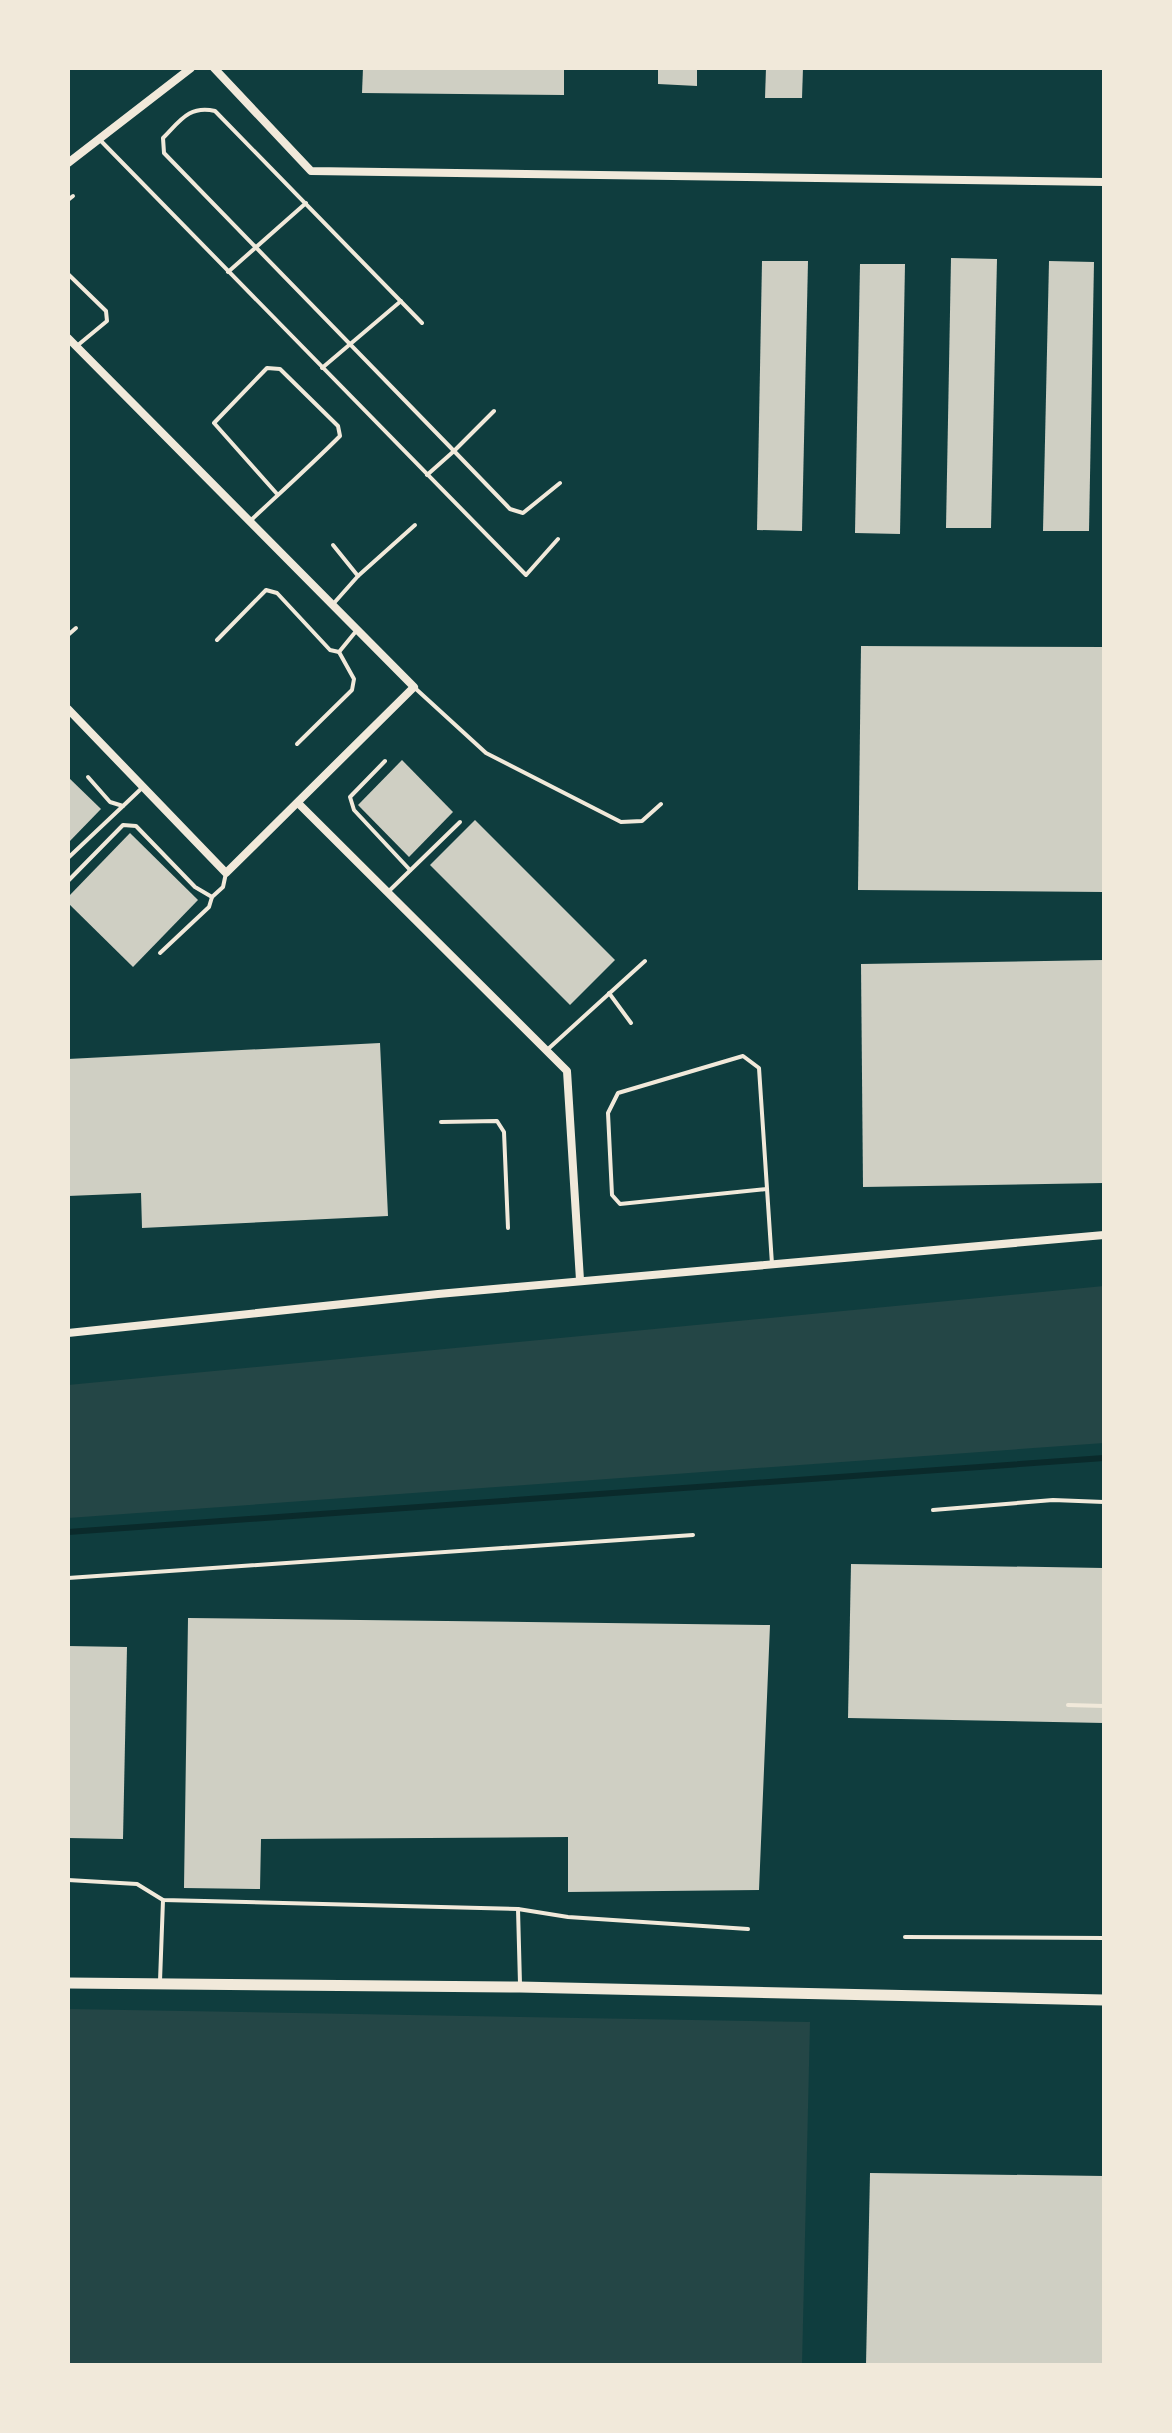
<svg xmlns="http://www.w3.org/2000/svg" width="1172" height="2433" font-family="'IBM Plex Sans',sans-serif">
<rect width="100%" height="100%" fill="#0f3d3e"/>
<!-- green -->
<g fill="#244646">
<path d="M1104,1286V1443L68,1518V1385Z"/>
<path d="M68,2009L810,2022L802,2365H68Z"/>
</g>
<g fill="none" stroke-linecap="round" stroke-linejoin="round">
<!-- stream -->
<path stroke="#0a2a2b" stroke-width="6" d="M68,1532L1104,1458"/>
</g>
<!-- building -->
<g fill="#cfcfc3">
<path d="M363,68H564V95L362,93Z"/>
<path d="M658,68H697V86L658,84Z"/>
<path d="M766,68H803L802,98H765Z"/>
<path d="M951,258L997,259L991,528H946Z"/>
<path d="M762,261H808L802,531L757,530Z"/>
<path d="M1049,261L1094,262L1089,531H1043Z"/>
<path d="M860,264H905L900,534L855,533Z"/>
<path d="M861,646L1104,647V892L858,890Z"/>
<path d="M402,760L453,812L409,857L358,805Z"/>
<path d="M68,777L101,809L68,843Z"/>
<path d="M475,820L615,960L570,1005L430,865Z"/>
<path d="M130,833L198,900L133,967L68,903V897Z"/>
<path d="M1104,960V1183L863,1187L861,964Z"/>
<path d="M380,1043L388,1216L142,1228L141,1193L68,1196V1059Z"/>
<path d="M851,1564L1104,1568V1723L848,1718Z"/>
<path d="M188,1618L770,1625L759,1890L568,1892V1837L261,1839L260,1889L184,1888Z"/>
<path d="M68,1646L127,1647L123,1839L68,1838Z"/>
<path d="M870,2173L1104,2176V2365H866Z"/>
</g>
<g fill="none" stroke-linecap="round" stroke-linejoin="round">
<!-- service -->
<g stroke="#f1e9da" stroke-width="4">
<path d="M101,141L526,575L558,539"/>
<path d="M68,200L73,196"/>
<path d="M228,272L306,203"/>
<path d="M68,274L106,311L107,321L78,345"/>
<path d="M422,323L215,111C189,105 180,121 163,138L164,153L454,451L494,411"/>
<path d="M322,368L401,301"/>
<path d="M427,475L454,451L510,509L523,513L560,483"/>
<path d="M250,521C280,493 311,465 340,436L338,426L280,369L267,368L214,423L278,495"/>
<path d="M333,545L358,576L334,603"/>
<path d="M358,576L415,525"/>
<path d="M68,635L76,628"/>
<path d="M217,640L266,590L277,593L330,650L339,652L357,630"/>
<path d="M416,689L486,753L621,822L642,821L661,804"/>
<path d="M297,744L352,690L354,679L339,652"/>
<path d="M385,761L350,797L354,810L410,870"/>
<path d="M88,777L110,802L123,806L143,787"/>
<path d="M68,858L123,806"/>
<path d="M68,881L123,825L136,826L195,887L212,897L223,887L226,873"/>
<path d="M389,891L460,822"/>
<path d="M160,953L209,907L212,897"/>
<path d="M609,993L631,1023"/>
<path d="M547,1050L645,961"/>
<path d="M441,1122L497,1121L504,1132L508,1228"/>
<path d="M767,1189L620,1204L612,1195L608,1113L618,1093L743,1056L759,1068L772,1264"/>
<path d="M933,1510L1053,1500L1104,1502"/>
<path d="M68,1578L693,1535"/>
<path d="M1068,1705L1104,1706"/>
<path d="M68,1880L137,1884L163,1900L518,1909L568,1917L748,1929"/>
<path d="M518,1909L520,1984"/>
<path d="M905,1937L1104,1938"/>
<path d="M160,1981L163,1900"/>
</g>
<!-- minor -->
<g stroke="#f1e9da" stroke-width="8">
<path d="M214,68L311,171L1104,182"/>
<path d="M68,163L191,68"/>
<path d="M68,338L414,687L226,873L68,709"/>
<path d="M298,803L567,1071L580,1280"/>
<path d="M68,1333L438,1294L1104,1235"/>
</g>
<!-- tertiary -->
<path stroke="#f1e9da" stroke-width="11" d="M68,1983L520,1987L1104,2000"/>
</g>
<!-- border -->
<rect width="1172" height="2433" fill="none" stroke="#f1e9da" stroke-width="140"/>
</svg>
